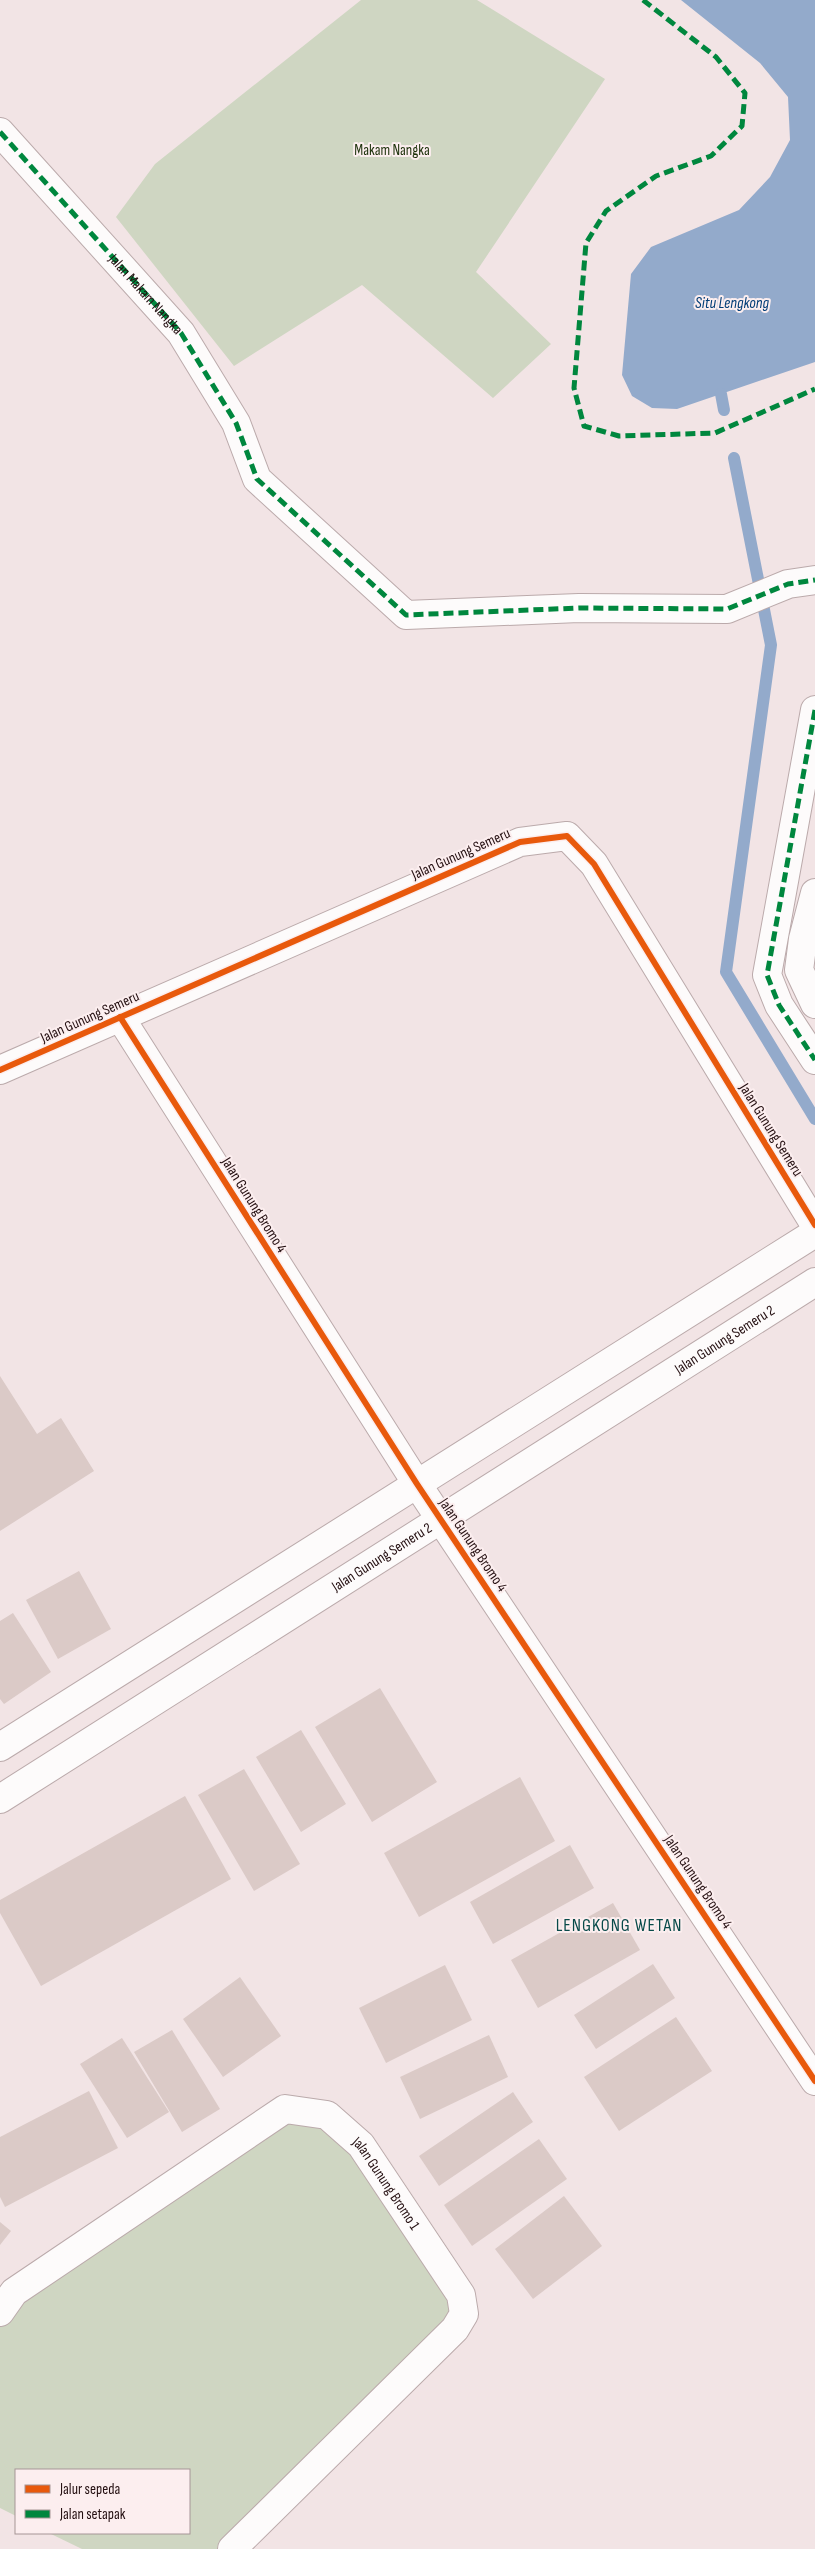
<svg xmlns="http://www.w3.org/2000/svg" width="815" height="2549" font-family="'Sofia Sans Condensed',sans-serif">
<rect width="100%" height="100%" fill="#f2e4e5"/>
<!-- green -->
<g fill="#cfd6c2">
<path d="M361,0H477L605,79L476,272L551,344L493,398L362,285L234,366L116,217L155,164Z"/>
<path d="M285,2109L327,2115L464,2314L231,2549H82L49,2533H189V2470H16V2516L0,2508V2312Z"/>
</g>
<!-- water -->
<path fill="#93aacb" d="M681,0H815V362L677,409L652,408L632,396L622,375L631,274L651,247L739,210L770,177L790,140L788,97L760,63Z"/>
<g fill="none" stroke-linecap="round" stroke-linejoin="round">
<!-- stream -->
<g stroke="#93aacb" stroke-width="12">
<path d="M721,394L724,410"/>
<path d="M734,458L771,645L726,972L815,1119"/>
</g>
</g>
<!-- building -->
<g fill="#dbcac7">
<path d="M0,1376L37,1434L61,1418L94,1471L0,1531Z"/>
<path d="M79,1571L111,1629L58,1659L26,1600Z"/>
<path d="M13,1613L51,1672L4,1704L0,1699V1621Z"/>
<path d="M380,1688L437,1782L372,1822L315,1727Z"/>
<path d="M301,1730L346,1804L301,1832L256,1757Z"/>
<path d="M244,1769L300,1864L254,1891L198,1795Z"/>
<path d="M520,1777L555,1841L419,1917L384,1853Z"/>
<path d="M185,1796L231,1879L41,1986L0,1913V1900Z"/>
<path d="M570,1845L594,1888L493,1944L470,1902Z"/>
<path d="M613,1903L640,1950L538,2008L511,1960Z"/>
<path d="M653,1964L675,1998L596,2049L574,2015Z"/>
<path d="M445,1965L472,2020L386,2063L359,2008Z"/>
<path d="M240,1977L281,2036L223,2077L183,2019Z"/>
<path d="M676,2017L712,2071L619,2131L584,2077Z"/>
<path d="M172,2030L220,2109L182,2132L134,2052Z"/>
<path d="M489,2035L508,2077L420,2119L400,2077Z"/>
<path d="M122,2038L169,2112L127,2138L80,2064Z"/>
<path d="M89,2091L118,2148L5,2207L0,2197V2137Z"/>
<path d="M513,2092L533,2122L439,2186L419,2156Z"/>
<path d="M539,2139L567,2179L472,2246L444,2205Z"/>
<path d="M564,2196L602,2246L533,2299L495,2249Z"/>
<path d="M0,2222L11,2231L0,2245Z"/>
</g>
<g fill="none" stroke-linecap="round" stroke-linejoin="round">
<!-- minor casing -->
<g stroke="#bbaaab" stroke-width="30">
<g id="minor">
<path id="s1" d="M0,132L181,333L236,423L257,479L406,615L579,608L727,609L788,584L815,580"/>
<path d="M815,710L767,975L779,1005L815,1060"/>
<path d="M815,893L803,939L799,970L815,1004"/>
<path d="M120,1017L417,1484L815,2081"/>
<path d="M0,1070L520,842L567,836L594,864L815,1225"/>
<path d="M0,1747L815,1233"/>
<path id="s2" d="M0,1799L815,1282"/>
<path id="s3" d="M0,2312L14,2292L285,2109L327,2115L361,2145L461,2295L464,2314L455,2329L232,2549"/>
</g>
</g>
<!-- minor -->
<use href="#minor" stroke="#fdfbfb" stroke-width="28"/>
<!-- quiet -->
<g stroke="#00873e" stroke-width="5" stroke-dasharray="10 5" stroke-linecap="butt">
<path d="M643,0L716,57L745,93L742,126L711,156L656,176L606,211L586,243L574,388L584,426L619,436L715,433L815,389"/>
<path d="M0,132L181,333L236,423L257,479L406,615L579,608L727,609L788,584L815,580"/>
<path d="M815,710L767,975L779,1005L815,1060"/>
</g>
<!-- cycleway casing -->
<g stroke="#fceeef" stroke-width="9">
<g id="cycleway">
<path d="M120,1017L417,1484L815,2081"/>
<path d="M0,1070L520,842L567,836L594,864L815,1225"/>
</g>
</g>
<!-- cycleway -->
<use href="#cycleway" stroke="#e8590c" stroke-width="6"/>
</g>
<g text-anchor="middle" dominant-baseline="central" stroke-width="4" stroke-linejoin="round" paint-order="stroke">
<!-- park labels -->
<g font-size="15" fill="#1b3009" stroke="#fceeef">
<text x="392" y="150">Makam Nangka</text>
</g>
<!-- street labels -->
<g font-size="15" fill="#240f11" stroke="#fceeef">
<text stroke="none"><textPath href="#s1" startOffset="218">Jalan Makam Nangka</textPath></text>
<text transform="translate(461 854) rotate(-24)">Jalan Gunung Semeru</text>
<text transform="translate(90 1017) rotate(-24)">Jalan Gunung Semeru</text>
<text transform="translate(771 1130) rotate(58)">Jalan Gunung Semeru</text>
<text transform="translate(254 1205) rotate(58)">Jalan Gunung Bromo 4</text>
<text stroke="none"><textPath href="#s2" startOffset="858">Jalan Gunung Semeru 2</textPath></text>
<text transform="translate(473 1545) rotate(56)">Jalan Gunung Bromo 4</text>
<text stroke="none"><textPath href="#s2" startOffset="452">Jalan Gunung Semeru 2</textPath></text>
<text transform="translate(698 1882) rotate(56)">Jalan Gunung Bromo 4</text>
<text stroke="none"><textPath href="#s3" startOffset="485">Jalan Gunung Bromo 1</textPath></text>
</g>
<!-- water labels -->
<g font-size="16" font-style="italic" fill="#003c76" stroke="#fceeef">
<text x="732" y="303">Situ Lengkong</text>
</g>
<!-- quarter labels -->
<g font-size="18" letter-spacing="1" fill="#084a49" stroke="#fceeef">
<text x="619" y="1925">LENGKONG WETAN</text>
</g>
</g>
<!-- legend -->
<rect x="15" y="2469" width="175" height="65" fill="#fceeef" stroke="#a69596"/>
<rect x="25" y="2485" width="25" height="8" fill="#e8590c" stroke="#a69596"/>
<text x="60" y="2494" font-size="15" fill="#240f11">Jalur sepeda</text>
<rect x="25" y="2510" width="25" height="8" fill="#00873e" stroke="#a69596"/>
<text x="60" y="2519" font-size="15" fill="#240f11">Jalan setapak</text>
</svg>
